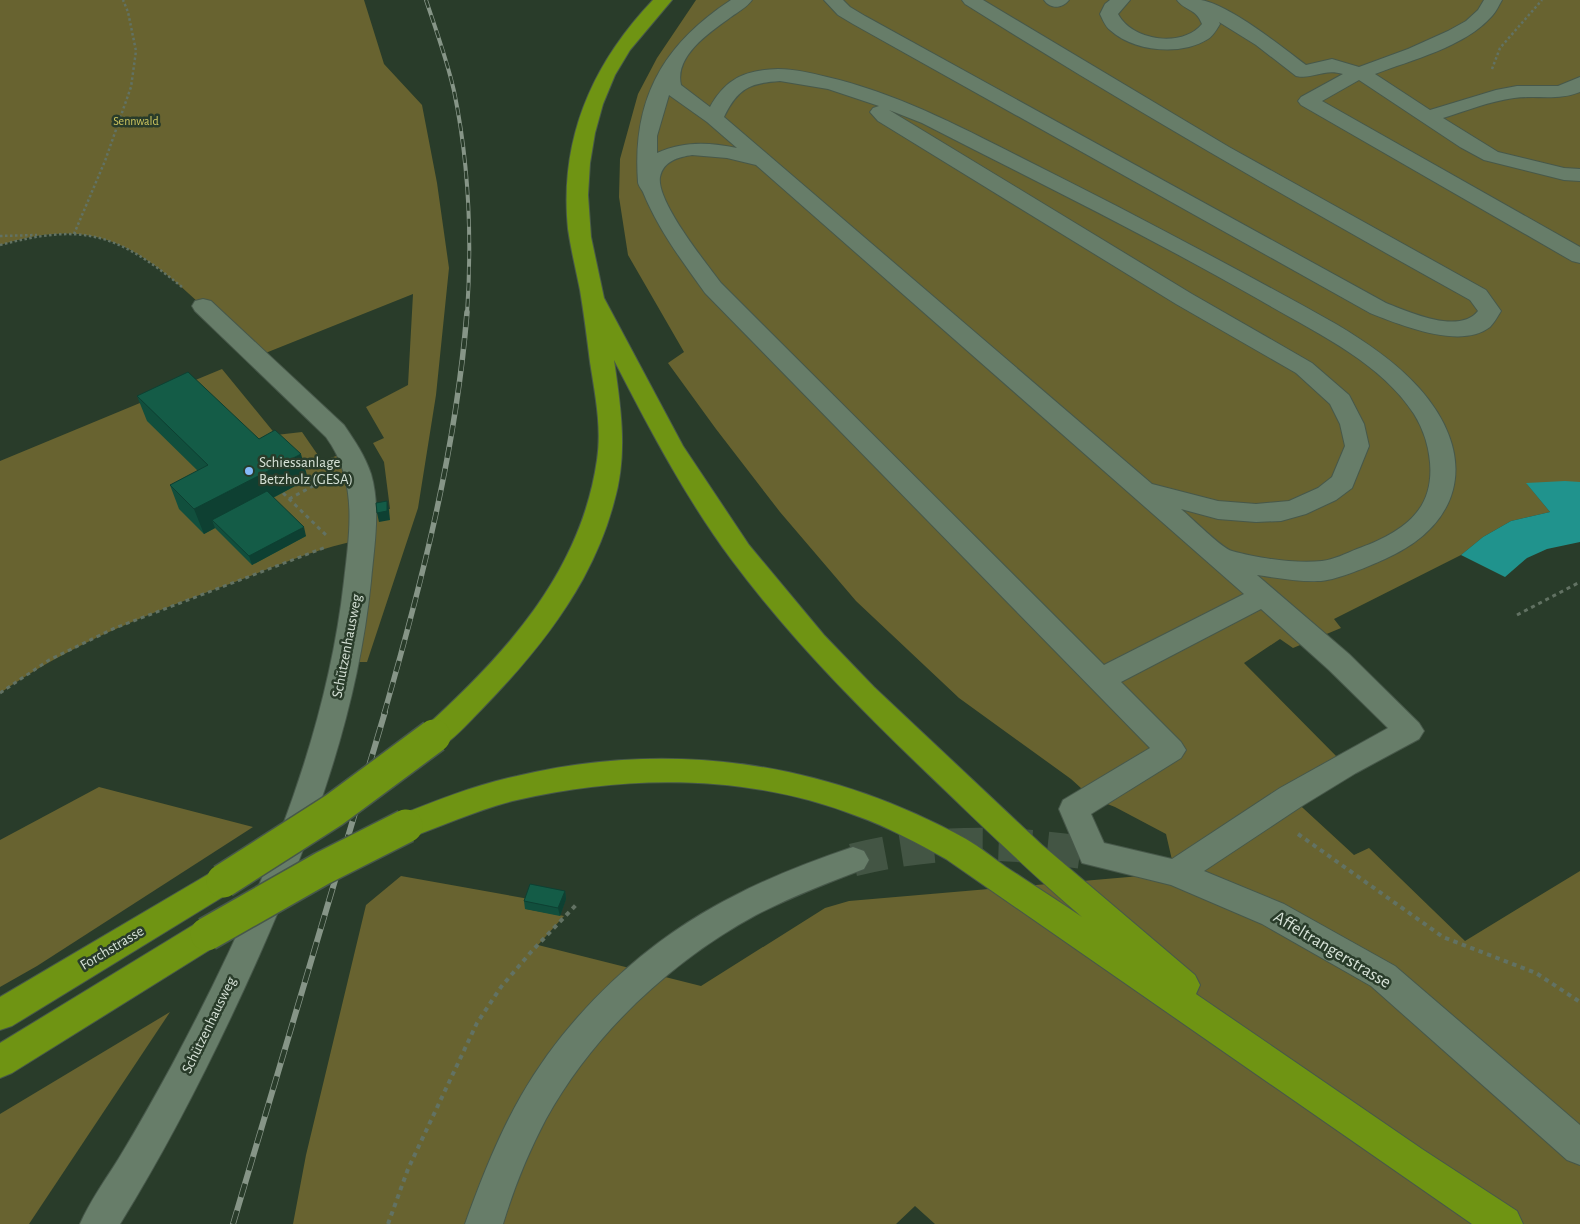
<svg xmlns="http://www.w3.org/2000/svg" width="1580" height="1224" font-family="'Alegreya Sans',sans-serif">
<rect width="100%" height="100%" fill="#293c2a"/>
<!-- green -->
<g fill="#686330">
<path d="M0,0H364L384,64L422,105L437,183L449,268L436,395L418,508L367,662H346L361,540C316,548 274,567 232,583C148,614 74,642 0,693V461L222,369L276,435L302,432L322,461L350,451L363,513L390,509L384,462L373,443L384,438L366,407L408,385L413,294L258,356C238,338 218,321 199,303C134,242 90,217 0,245Z"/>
<path d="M696,0H1580V482L1527,484L1550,512L1511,521L1483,537L1461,555L1334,619L1341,628L1293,648L1280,639L1244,663L1345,765L1291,797L1354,855L1369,848L1465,941L1580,871V1224H935L915,1206L896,1224H293L306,1155L366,905L401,876L529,899L526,909L564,916L538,945L701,986L825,908L849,901L1175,873L1166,834L1115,807L1092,798L1071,779L959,698L856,601L780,512L716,429L668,363L684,352L628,255L619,197L620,159L638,94L657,58Z"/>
<path d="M99,787L253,827L37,966L0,987V840Z"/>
<path d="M170,1012L29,1224H0V1114Z"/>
</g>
<!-- water -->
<path fill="#20938d" d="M1565,481L1580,482V542L1547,549L1527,558L1505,577L1461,555L1483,537L1511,521L1550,512L1526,483Z"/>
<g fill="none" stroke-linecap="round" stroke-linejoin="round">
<!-- minor-tunnel -->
<path stroke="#435544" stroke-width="33" stroke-dasharray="33 16" stroke-linecap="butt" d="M853,860C938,839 1007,841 1093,854"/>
<!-- minor casing -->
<g stroke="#47584a" stroke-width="2">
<g id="minor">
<path d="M731,0H752C747,7 738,12 731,17C710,32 674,56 681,85L710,107C726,78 746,70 778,69C795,69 811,73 827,77C896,93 959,126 1022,158C1128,211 1232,266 1336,324C1366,342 1396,362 1419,388C1477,453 1466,523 1385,559C1367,567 1340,579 1321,581C1300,582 1278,578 1257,575L1349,654L1419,723L1424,731L1419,739L1356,773L1302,806L1204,871L1284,904L1395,966L1580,1125V1165L1567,1160L1371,986L1262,924L1171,885L1082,863L1059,809L1063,800L1150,748L705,293C682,261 658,229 643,192C642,190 638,185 638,182C632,100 662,45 731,0ZM780,81L828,89L879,106L873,108L870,112L878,121L1176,304L1296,373L1330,404L1340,424L1345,446L1332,477L1318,488L1289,501L1256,504L1218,501L1152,484L724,117C738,88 750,83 780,81ZM669,95L707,122L737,148C709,142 683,141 657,153V136ZM889,110L922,123C1035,181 1148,236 1258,299C1311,330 1380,361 1414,414C1431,441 1439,485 1417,512C1403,530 1379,541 1357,549C1347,553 1333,560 1322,561C1296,564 1257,558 1232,551C1221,548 1192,518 1181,509L1218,519L1256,522L1281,521L1306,514L1336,500L1352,488L1369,446L1364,424L1349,395L1312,363L1192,294ZM692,155L727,158L756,165L1244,594L1104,665L721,283C706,263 656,201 660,177C663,161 679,157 692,155ZM1261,609L1329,670L1388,728L1280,788L1172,859L1104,843L1091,814L1181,758L1186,750L1181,742L1121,682Z"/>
<path d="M824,0H843L850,7L865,16L1386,303C1409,312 1459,335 1478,311L1470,300C1299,205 1130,108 965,4L962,0H983L1229,147L1486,290L1501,311C1498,316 1494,323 1490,327C1461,350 1400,325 1370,313L853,24L838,15Z"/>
<path d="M1044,0H1069C1062,9 1050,9 1044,0Z"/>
<path d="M1110,0H1130L1118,14C1132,41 1183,48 1202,24C1196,8 1185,11 1177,0C1185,0 1193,0 1201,0C1230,5 1282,47 1306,65L1332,59L1359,67L1408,49L1448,31L1466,21L1478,10L1484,0H1502C1499,5 1496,12 1492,16C1465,47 1411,60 1375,74L1430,110L1496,90L1517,86H1558L1580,77V92C1558,101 1537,95 1514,98C1490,101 1466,111 1443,118L1498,152L1564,168L1580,169V181L1564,180L1484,160L1460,147L1359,80L1322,101L1580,247V263L1572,261L1301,105L1298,101L1301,97L1343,74C1323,68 1313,80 1296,76L1256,45L1219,22L1220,24C1217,29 1213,36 1208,39C1181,56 1134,52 1110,30C1105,26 1103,20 1100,14L1105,4Z"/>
<path d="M203,299L211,301L344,425C355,441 365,456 371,474C381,508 374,547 371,581C358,713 312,836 259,956C218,1048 173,1138 120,1224H80C90,1201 106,1179 119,1158C138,1127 155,1096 172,1065C252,915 325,751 344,581C350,530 358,481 326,437L195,311L192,306L195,301Z"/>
<path d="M853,847L864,851L869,860L864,869C827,883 791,897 756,915C671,961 593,1034 546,1119C528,1153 514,1188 503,1224H465C481,1180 498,1136 521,1096C569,1012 648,939 734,896C772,876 812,861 853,847Z"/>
</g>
</g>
<!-- highway casing -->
<g stroke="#47584a" stroke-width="2">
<g id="highway">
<path d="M653,0H672L630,50L615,75L603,104L595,133L590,163L588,195L591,237L604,298L683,446L749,545L824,635L874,687L1042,845L1195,975L1200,985L1196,994L1422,1149L1517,1211L1523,1224H1472L946,859C917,843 888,827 857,816C750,774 628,774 517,800C479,809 443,826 406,839L395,835L391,826L395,817C435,801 475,785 517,776C672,739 826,762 966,839C980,847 993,858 1006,867C1032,884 1057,900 1082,917C1028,871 978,822 927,773C857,706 789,637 731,559C685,497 649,428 614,360C621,409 628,454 614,502C607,529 596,555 583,579C556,628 520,670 481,710C470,721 458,735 445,744C438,748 431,747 424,744L419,736L424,728C505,655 581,572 597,460C602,427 595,394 590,362C587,338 584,314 580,290C576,270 571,250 568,229C559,139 592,64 653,0Z"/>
<path d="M223,868L234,872L239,881L234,890L12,1026L0,1030V997L212,872Z"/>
<path d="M207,920L219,924L223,934L219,944L12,1073L0,1078V1043L195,924Z"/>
</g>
</g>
<!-- path-far2 -->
<g stroke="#627263" stroke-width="2.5" stroke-dasharray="2.5 2.5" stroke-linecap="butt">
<path d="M1492,69L1500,48L1542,0"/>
<path d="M74,234L105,161L131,87L136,51L128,12L123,0"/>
<path d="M0,236L37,235"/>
<path d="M0,245C83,223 116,233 182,287"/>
</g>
<!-- path-far1 -->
<g stroke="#627263" stroke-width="3" stroke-dasharray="4 4" stroke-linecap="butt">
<path d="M283,493L328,537"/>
<path d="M289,499L324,480"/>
<path d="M1517,615L1580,582"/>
<path d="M0,693L49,660L115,628L326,547"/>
</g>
<!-- path -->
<g stroke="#627263" stroke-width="4" stroke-dasharray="4.5 4.5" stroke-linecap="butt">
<path d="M1298,834L1443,937L1536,973L1580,1002"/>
<path d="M388,1224L408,1169L477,1023L501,987L531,952L578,903"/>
</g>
<!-- minor -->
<use href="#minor" fill="#677d69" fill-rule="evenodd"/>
<!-- highway -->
<use href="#highway" fill="#6f9413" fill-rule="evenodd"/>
<!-- rail-far2 casing -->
<g stroke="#869587" stroke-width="4">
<path id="rail-far2" d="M426,0C436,30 447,60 454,91C469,163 472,240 467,314"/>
</g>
<!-- rail-far1 casing -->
<g stroke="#869587" stroke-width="5.5">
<path id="rail-far1" d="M384,714C422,582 456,450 467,312"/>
</g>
<!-- rail casing -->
<g stroke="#869587" stroke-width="6">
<path id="rail" d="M233,1224L385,712"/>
</g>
<!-- rail-far2 -->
<use href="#rail-far2" stroke="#293c2a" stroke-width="2.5" stroke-dasharray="8" stroke-linecap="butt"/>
<!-- rail-far1 -->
<use href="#rail-far1" stroke="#293c2a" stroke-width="4" stroke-dasharray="11" stroke-linecap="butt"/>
<!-- rail -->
<use href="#rail" stroke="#293c2a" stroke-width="4.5" stroke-dasharray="14" stroke-linecap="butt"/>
<!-- highway-bridge casing -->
<g stroke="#47584a" stroke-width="36" stroke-linecap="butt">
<g id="highway-bridge">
<path d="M223,881L334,810L434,736"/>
<path d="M207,934L323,868L406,826"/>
</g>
</g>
<!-- highway-bridge -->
<use href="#highway-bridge" stroke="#6f9413" stroke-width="33"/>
</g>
<!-- wall -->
<g fill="#114f3d">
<path d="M137,396L259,439L308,479L273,498L306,536L252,565L215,528L204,534L179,509L170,485L198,471L147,421Z"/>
<path d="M565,891L566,899L560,916L525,909L524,901Z"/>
</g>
<!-- shaded-wall -->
<g fill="#0e4032">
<path d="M301,454L308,479L219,526L212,520L215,528L204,534L194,509Z"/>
<path d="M387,501L389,510L390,520L379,522L377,513Z"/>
<path d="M304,527L306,536L252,565L249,556Z"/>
<path d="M565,891L566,899L560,916L558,908Z"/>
</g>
<!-- building -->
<g fill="#145c47" stroke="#0e4032">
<path d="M188,372L259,439L275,430L301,454L194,509L170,485L208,465L137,396Z"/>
<path d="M267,491L304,527L249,556L212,520Z"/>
<path d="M387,501V511L377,513L376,503Z"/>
<path d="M530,884L565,891L558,908L524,901Z"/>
</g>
<!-- markers -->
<circle fill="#86bbfb" stroke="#293c2a" stroke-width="2" cx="249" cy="471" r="5"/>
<g text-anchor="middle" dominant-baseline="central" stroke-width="5" stroke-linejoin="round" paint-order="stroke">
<!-- far-park labels -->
<g font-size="12" fill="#d1c860" stroke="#293c2a">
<text x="136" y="121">Sennwald</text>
</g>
<!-- poi labels -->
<g font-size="15" fill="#d6e2d7" stroke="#293c2a" text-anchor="start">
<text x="259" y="462">Schiessanlage<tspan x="259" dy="17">Betzholz (GESA)</tspan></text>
</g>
<!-- street labels -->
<g font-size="15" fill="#d6e2d7" stroke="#293c2a">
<text transform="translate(347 646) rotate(-79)">Schützenhausweg</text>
<text transform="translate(112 948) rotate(-31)">Forchstrasse</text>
<text transform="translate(209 1025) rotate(-64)">Schützenhausweg</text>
</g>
<!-- near-street labels -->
<g font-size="18" fill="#d6e2d7" stroke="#293c2a">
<text transform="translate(1332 950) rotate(31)">Affeltrangerstrasse</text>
</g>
</g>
</svg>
